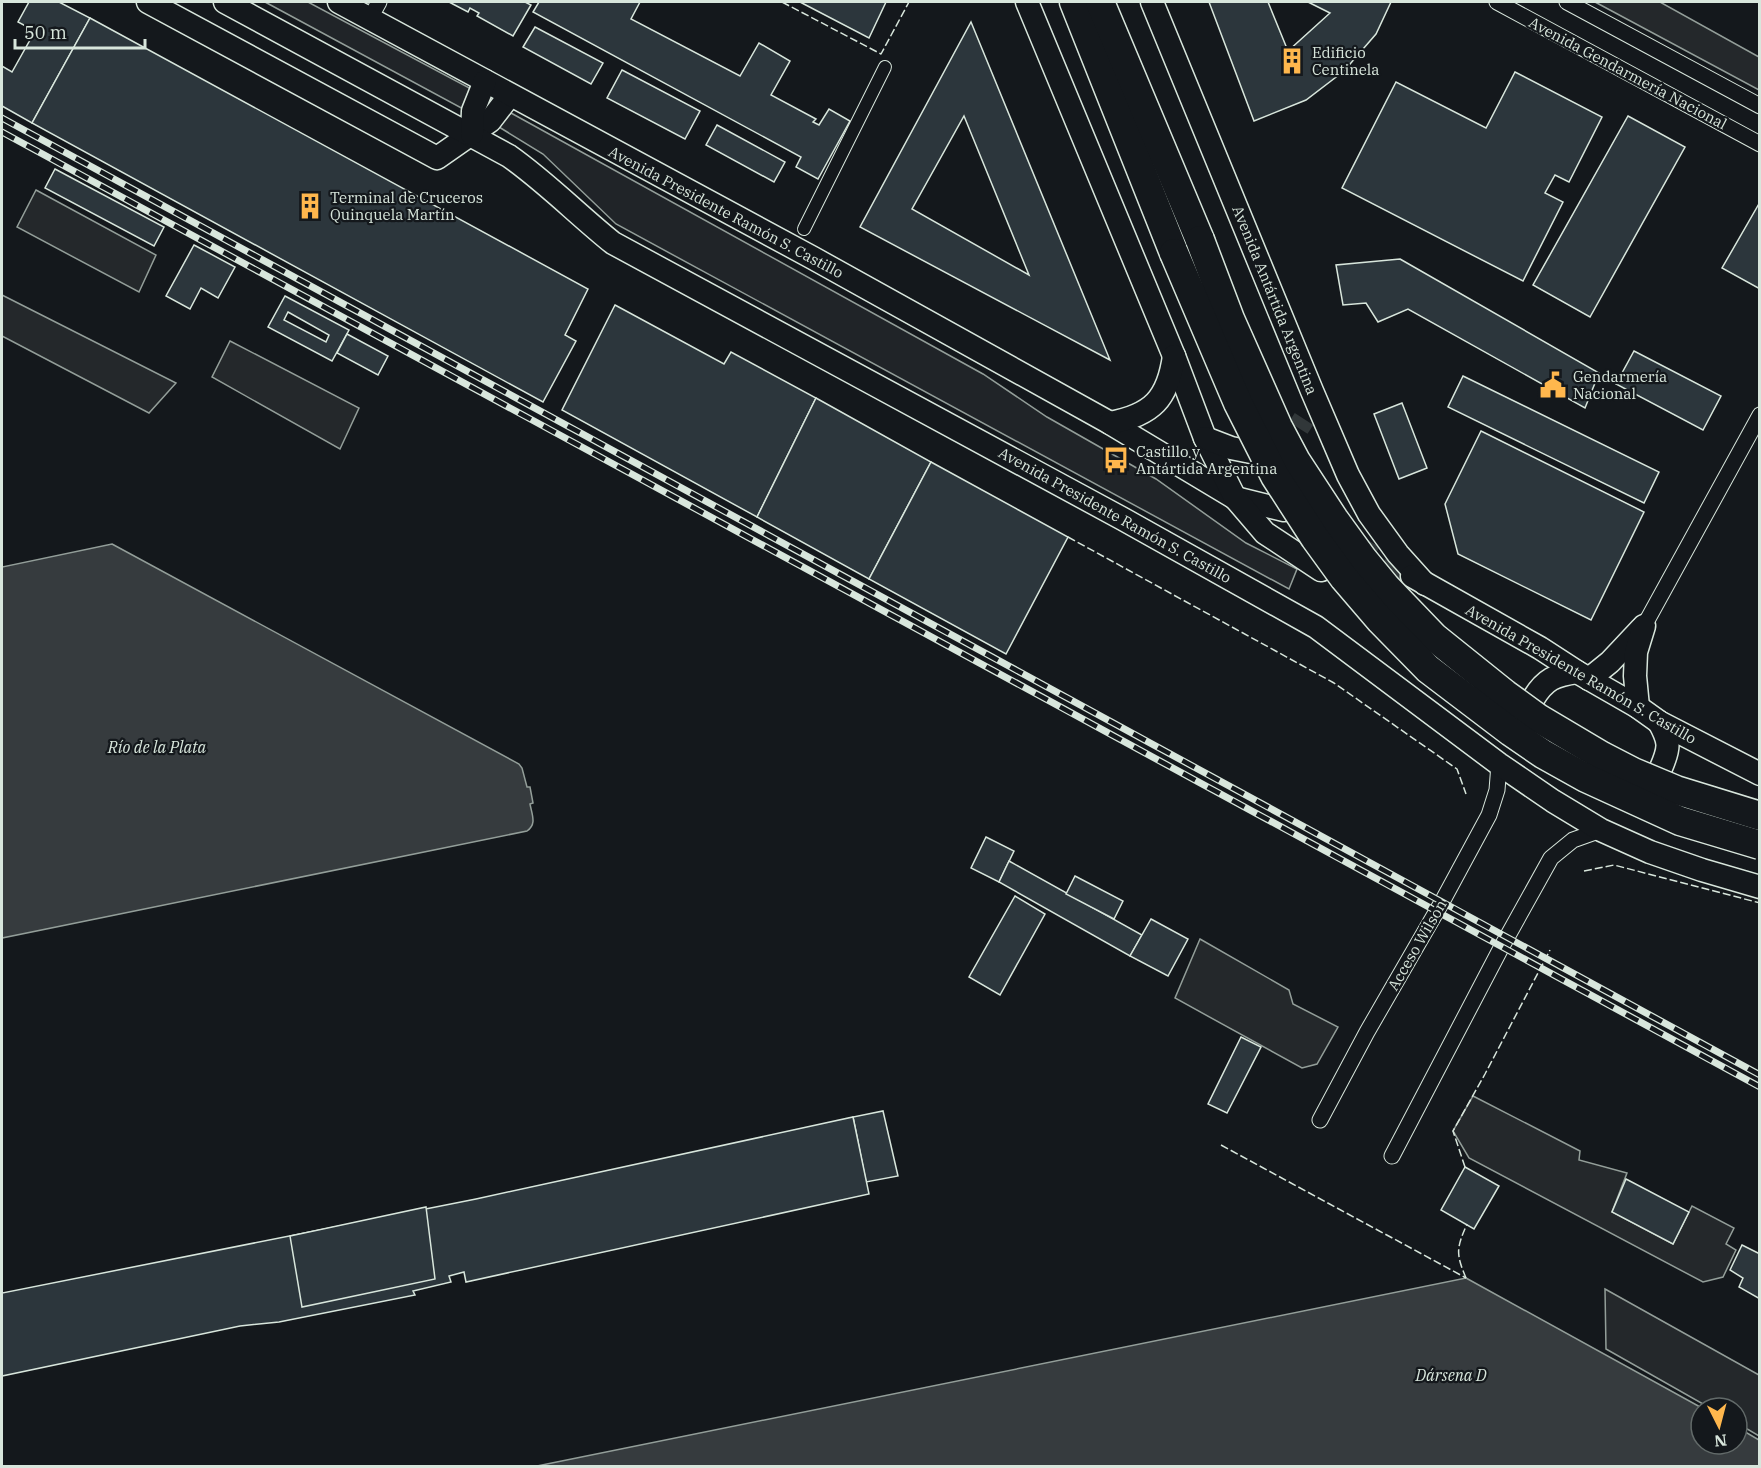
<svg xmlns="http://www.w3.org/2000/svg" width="1761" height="1468" font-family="'IBM Plex Serif',serif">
<rect width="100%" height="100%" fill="#14181c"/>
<!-- green -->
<g fill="#202428" stroke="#939e99" stroke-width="1.5">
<path d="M265,2H308L475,91L465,110Z"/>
<path d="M511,113L983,374L1047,417L1156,479L1246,543L1297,569L1289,589L616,224L543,154L499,127Z"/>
</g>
<!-- parking -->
<g fill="#24282b" stroke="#939e99" stroke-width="1.5">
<path d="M1595,2H1660L1759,57V90Z"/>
<path d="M36,190L156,255L139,292L17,227Z"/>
<path d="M2,295L176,383L149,413L2,336Z"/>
<path d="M230,341L359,408L340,449L212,377Z"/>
<path d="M1200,939L1289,990L1293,1004L1338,1027L1317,1064L1302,1068L1175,998Z"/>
<path d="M1473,1096L1580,1151L1579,1160L1627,1173L1612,1212L1673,1244L1692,1206L1734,1228L1726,1244L1736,1250L1723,1277L1703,1282L1469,1158L1453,1131Z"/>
<path d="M1605,1289L1759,1375V1436L1737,1423V1408H1710L1606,1349Z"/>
</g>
<!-- water -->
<g fill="#363b3e" stroke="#939e99" stroke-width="1.5">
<path d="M112,544L519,764L522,768L527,787H530L533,803L530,804C532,815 537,824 527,831L2,938V567Z"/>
<path d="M1466,1278L1702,1408L1701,1444H1737V1427L1759,1440V1466H537Z"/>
</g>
<!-- building -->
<g fill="#2c363c" stroke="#d8e6dc" stroke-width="1.5" fill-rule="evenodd">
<path d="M29,2H59L90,18L32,123L2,106V66L12,72L35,31L18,22Z"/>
<path d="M449,2H525L531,5L513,36L477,16L479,13L470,8L468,12Z"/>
<path d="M539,2H640L631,19L740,76L759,43L790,61L771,95L816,119L813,122L819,125L829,109L850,121L818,179L796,167L801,157L533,12Z"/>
<path d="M800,2H886L869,38Z"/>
<path d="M1209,2H1268L1288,51L1330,13L1308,2H1391L1376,34L1344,71L1306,100L1254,121Z"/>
<path d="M90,18L588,289L565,335L576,341L543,402L32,123Z"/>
<path d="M971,22L1110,360L860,227ZM964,116L1029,275L912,209Z"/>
<path d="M535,27L603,63L591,84L523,47Z"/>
<path d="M622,70L700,111L685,139L607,98Z"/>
<path d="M1515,72L1602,117L1569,182L1555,175L1545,193L1563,202L1523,281L1342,188L1396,82L1486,128Z"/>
<path d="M1628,116L1685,147L1590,317L1533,285Z"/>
<path d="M717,125L785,162L774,182L706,145Z"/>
<path d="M55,169L164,227L154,246L45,188Z"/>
<path d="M1760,202V289L1722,268Z"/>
<path d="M194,245L235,267L218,298L201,288L190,309L166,296Z"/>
<path d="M1400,259L1599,373L1585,408L1408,309L1378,322L1366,303L1343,305L1336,265Z"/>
<path d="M285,296L349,330L332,361L268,327ZM288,312L329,335L326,342L284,320Z"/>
<path d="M615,305L724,364L731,352L816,398L757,517L562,410Z"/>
<path d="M347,334L388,356L378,375L337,353Z"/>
<path d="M1634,351L1721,396L1703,430L1616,384Z"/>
<path d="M1463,376L1659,472L1644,503L1448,407Z"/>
<path d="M816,398L931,462L869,579L757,517Z"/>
<path d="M1402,403L1427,468L1399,479L1374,414Z"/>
<path d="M1481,431L1644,512L1591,620L1458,554L1445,504Z"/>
<path d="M931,462L1068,537L1006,654L869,579Z"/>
<path d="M986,837L1014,851L999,882L971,868Z"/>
<path d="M1009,861L1142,935L1130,956L999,882Z"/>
<path d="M1075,876L1123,901L1114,919L1066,894Z"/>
<path d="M1015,896L1045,914L1000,995L969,977Z"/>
<path d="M1151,919L1188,939L1168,976L1130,956Z"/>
<path d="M1241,1037L1261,1047L1227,1113L1208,1104Z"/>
<path d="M883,1111L898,1176L866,1182L853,1117Z"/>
<path d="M853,1117L869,1194L466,1282L464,1272L449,1276L451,1282L413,1291L415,1295L279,1322L240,1326L2,1376V1293L476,1199Z"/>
<path d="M1465,1167L1499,1186L1474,1229L1441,1210Z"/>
<path d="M1626,1179L1689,1212L1673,1244L1612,1212Z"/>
<path d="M426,1207L435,1279L302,1307L290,1236Z"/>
<path d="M1742,1245L1760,1254V1299L1739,1287L1743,1278L1730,1270Z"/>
</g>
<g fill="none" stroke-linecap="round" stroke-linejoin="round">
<!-- secondary-tunnel -->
<g stroke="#313739" stroke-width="22" stroke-dasharray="22 11" stroke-linecap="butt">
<path d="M1273,448L1293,436L1304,419"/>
<path d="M1355,546L1404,572"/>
</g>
<!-- pedestrian casing -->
<g stroke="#d8e6dc" stroke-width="14">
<path id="pedestrian" d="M804,229L885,67"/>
</g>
<!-- minor casing -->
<g stroke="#d8e6dc" stroke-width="17">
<g id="minor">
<path d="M1497,2L1760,144"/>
<path d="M1567,2L1760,106"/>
<path d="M370,18L379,2"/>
<path d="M1644,626L1760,415"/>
<path d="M1320,1120L1367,1032L1442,902L1489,815L1497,790L1499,764"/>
<path d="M1392,1156L1501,948L1551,858L1573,840L1601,830"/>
</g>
</g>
<!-- secondary casing -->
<g stroke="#d8e6dc" stroke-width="25">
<g id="secondary">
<path d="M148,2L437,158L490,121L510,95"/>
<path d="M225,2L509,156C546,182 578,215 613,243L1123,519L1316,627L1499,764L1553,801L1601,830L1650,852L1702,870L1760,887"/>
<path d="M339,2L813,258L1110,423L1235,498L1284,510"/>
<path d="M1027,2L1174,356L1205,438L1235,498L1265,533L1321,570"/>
<path d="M1152,2L1312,391L1348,475L1369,514L1398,554L1425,584"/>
<path d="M472,134L473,111L485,81"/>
<path d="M1110,423C1152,415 1168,399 1174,356"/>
<path d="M1205,438L1231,448L1251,452"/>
<path d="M1412,576L1540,648L1577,672L1638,707L1659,722L1760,774"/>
<path d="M1589,679L1610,662L1641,629"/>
<path d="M1533,699C1545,679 1555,675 1577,672"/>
<path d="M1638,707L1635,676L1636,652L1644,626"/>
<path d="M1659,722C1670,742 1670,747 1661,768"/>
</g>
</g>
<!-- motorway casing -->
<g stroke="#d8e6dc" stroke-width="31">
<g id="motorway">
<path d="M1074,2L1174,253"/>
<path d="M1100,2L1200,240"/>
</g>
</g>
<!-- pedestrian -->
<use href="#pedestrian" stroke="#14181c" stroke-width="12"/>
<!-- minor -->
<use href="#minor" stroke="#14181c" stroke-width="15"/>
<!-- secondary -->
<use href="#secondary" stroke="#14181c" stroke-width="22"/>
<!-- motorway -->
<use href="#motorway" stroke="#14181c" stroke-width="28"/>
<!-- rail casing -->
<g stroke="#d8e6dc" stroke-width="7">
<g id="rail">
<path d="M2,118L1760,1075"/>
<path d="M2,132L1760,1087"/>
</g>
</g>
<!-- rail -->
<use href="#rail" stroke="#14181c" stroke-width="4.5" stroke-dasharray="14" stroke-linecap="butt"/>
<!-- motorway-bridge casing -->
<g stroke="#d8e6dc" stroke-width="31" stroke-linecap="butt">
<g id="motorway-bridge">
<path d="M1200,240L1230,319L1278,427L1296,461L1334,519L1363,559L1386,587L1434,637L1505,694L1538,718L1602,756L1633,772L1676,790L1760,816"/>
<path d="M1174,253L1238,403L1275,476L1315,538L1344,578L1380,620L1428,669L1511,732L1543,754L1586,778L1680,821L1760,845"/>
</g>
</g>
<!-- motorway-bridge -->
<use href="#motorway-bridge" stroke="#14181c" stroke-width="28"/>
<!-- fence -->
<g stroke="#d8e6dc" stroke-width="1.5" stroke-dasharray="8 3" stroke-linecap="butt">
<path d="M782,2L881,54L909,2"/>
<path d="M1068,537L1334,683L1457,769L1466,794"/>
<path d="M1584,871L1614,865L1760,903"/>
<path d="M1221,1145L1466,1278"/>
<path d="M1465,1167L1453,1131L1485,1074L1550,950"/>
<path d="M1466,1278C1456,1254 1456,1249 1467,1224"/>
</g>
</g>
<!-- icons -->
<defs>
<g id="building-bare" transform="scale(2.07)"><path d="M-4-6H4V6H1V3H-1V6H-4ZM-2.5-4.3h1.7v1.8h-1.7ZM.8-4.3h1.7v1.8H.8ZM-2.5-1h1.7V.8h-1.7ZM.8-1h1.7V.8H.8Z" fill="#ffb74d" stroke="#14181c" stroke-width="2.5" paint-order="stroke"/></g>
<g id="civic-bare" transform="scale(2.07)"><path d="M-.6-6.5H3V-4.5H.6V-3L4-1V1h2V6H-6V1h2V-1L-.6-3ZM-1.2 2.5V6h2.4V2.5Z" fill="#ffb74d" stroke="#14181c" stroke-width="2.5" paint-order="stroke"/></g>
<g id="bus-bare" transform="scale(2.07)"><path d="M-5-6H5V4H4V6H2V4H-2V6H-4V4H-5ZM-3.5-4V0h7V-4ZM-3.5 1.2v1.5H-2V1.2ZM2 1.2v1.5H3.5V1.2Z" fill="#ffb74d" stroke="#14181c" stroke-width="2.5" paint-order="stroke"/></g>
</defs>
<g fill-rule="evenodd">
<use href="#building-bare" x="1292" y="61"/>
<use href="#building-bare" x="310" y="206"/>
<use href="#civic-bare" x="1553" y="385"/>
<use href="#bus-bare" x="1116" y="460"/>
</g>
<g text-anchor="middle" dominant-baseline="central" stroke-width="4.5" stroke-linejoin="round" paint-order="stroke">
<!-- poi labels -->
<g font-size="15" fill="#d8e6dc" stroke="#14181c" text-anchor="start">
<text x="1312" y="52">Edificio<tspan x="1312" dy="17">Centinela</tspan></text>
<text x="330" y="197">Terminal de Cruceros<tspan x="330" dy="17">Quinquela Martín</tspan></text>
<text x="1573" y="376">Gendarmería<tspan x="1573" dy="17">Nacional</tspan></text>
<text x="1136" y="451">Castillo y<tspan x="1136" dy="17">Antártida Argentina</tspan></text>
</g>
<!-- street labels -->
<g font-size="15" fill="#d8e6dc" stroke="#14181c">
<text transform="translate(1628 73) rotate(28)">Avenida Gendarmería Nacional</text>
<text transform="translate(726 212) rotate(28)">Avenida Presidente Ramón S. Castillo</text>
<text transform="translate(1275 300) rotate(68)">Avenida Antártida Argentina</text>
<text transform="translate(1115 515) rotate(29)">Avenida Presidente Ramón S. Castillo</text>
<text transform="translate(1581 674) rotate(30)">Avenida Presidente Ramón S. Castillo</text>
<text transform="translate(1417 945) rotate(-60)">Acceso Wilson</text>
</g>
<!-- water labels -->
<g font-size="16" font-style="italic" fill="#d8e6dc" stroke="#14181c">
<text x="157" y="747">Río de la Plata</text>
<text x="1451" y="1375">Dársena D</text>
</g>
</g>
<!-- border -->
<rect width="1761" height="1468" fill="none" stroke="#d8e6dc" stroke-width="6"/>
<!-- north arrow -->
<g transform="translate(1719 1426) rotate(174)"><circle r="28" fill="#14181c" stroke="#626a69" stroke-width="1.5"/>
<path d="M0-4.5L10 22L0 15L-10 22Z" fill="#ffb74d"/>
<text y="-9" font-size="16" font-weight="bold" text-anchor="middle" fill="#d8e6dc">N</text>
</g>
<!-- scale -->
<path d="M15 39v9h130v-9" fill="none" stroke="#d8e6dc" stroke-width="3"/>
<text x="24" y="39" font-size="18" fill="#d8e6dc" stroke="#14181c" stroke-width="4.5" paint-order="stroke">50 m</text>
</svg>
